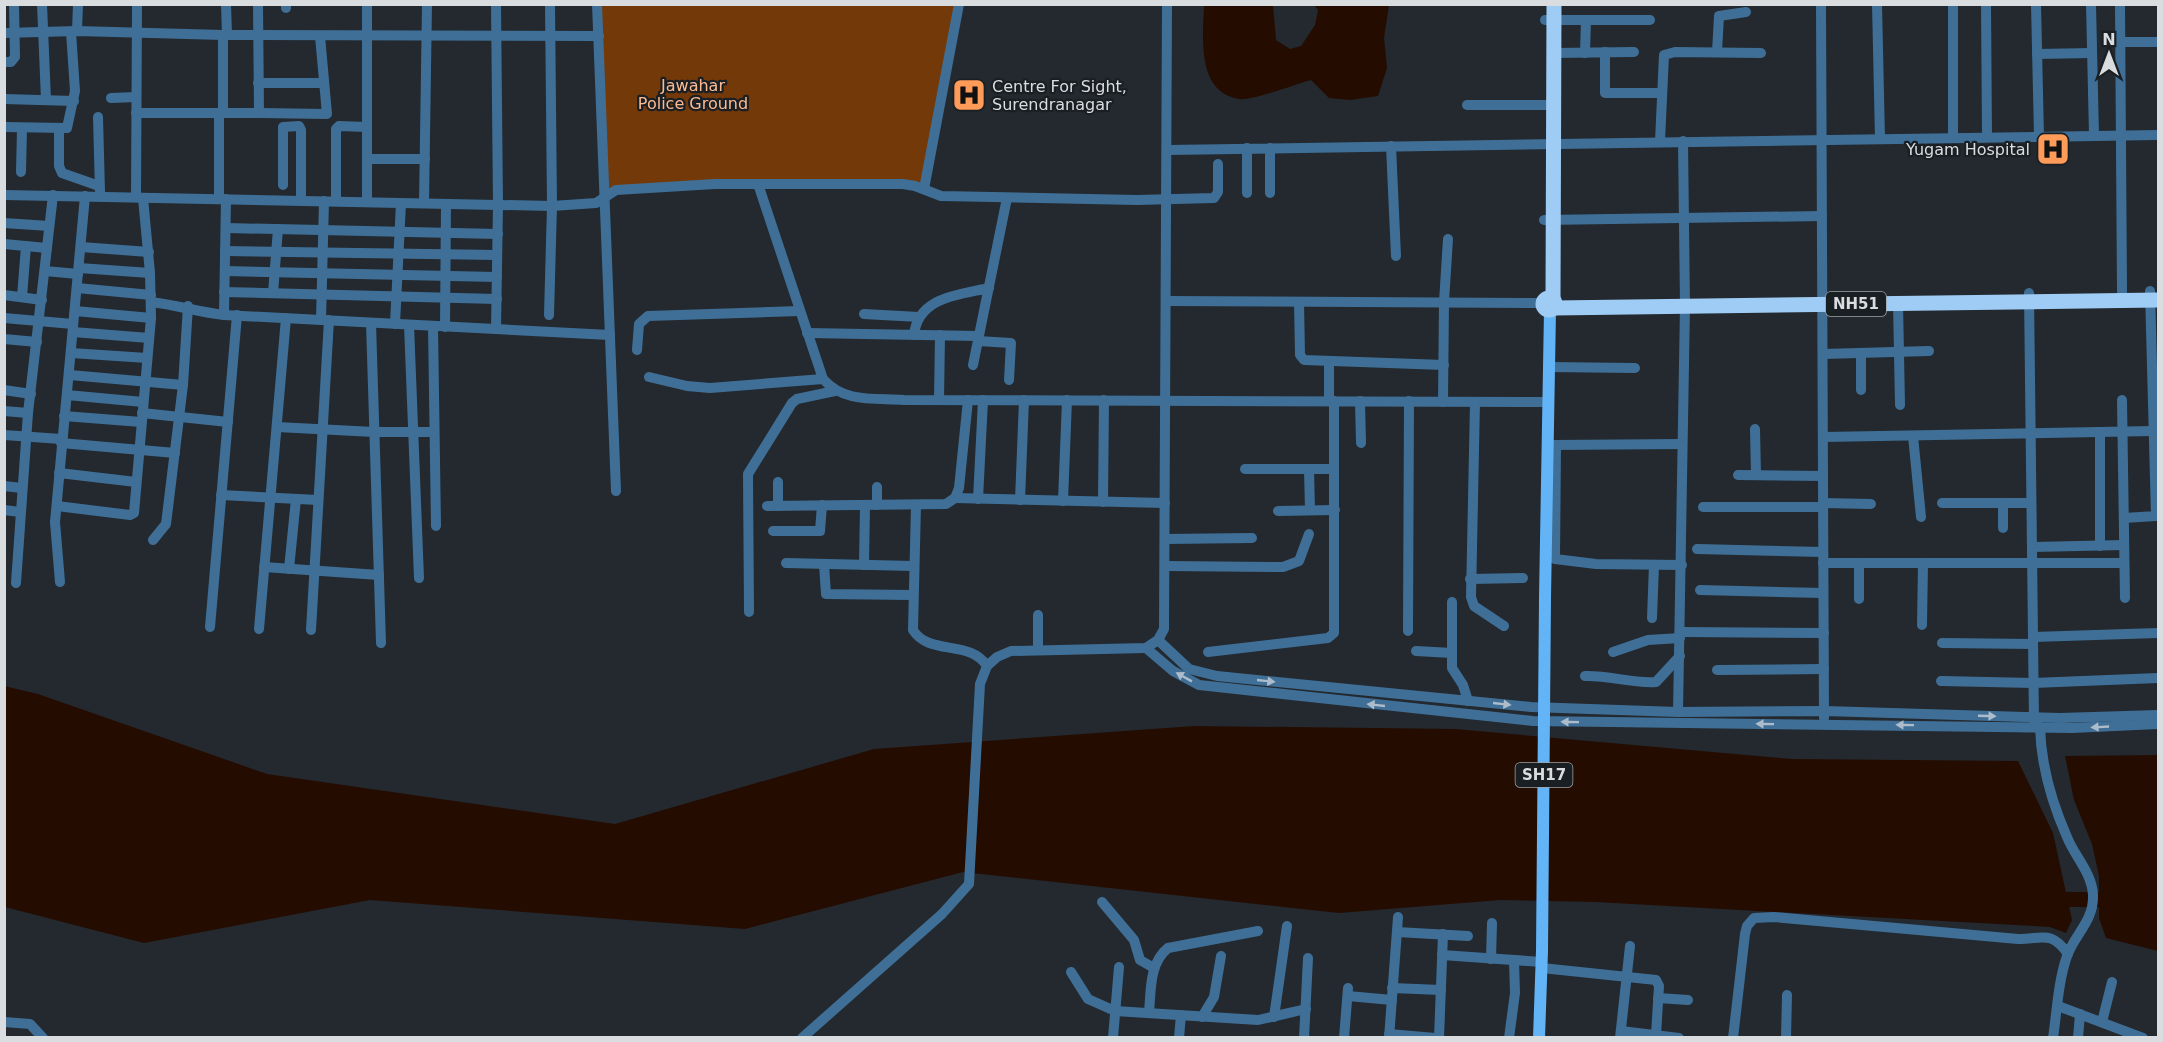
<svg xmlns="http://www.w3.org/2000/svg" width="2163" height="1042" font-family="'DejaVu Sans',sans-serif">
<rect width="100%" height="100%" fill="#23292e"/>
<!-- green -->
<path fill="#743909" d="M597,5H959L924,189L715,184L605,196Z"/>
<!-- water -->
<g fill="#250c00">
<path d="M1204,5H1273L1276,40L1290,49L1301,46L1315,25L1318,10L1314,5H1389L1384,38L1387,68L1378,96L1350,100L1329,98L1311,80C1296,84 1252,101 1239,99C1196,92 1203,37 1204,5Z"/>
<path d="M4,686L38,694L267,774L615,824L874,749L1194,726L1455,729L1792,759L2018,761L2053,833L2072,920L2066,933L2050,927L1596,902L1500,900L1339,913L963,872L745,929L370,900L144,943L5,907Z"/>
<path d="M2158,755V951L2106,938L2099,918V876L2092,844L2074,800L2065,756Z"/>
</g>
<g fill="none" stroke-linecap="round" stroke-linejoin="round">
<!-- river -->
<path stroke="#250c00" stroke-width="15" d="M2049,899L2106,900"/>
<!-- minor -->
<g stroke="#3f6f97" stroke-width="10">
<path d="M42,4L46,100"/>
<path d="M226,4L227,35"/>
<path d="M496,4L498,205L496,329"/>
<path d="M597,4L616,491"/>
<path d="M1821,4L1824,718"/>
<path d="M1877,4L1880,139"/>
<path d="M1953,4V138"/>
<path d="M1986,4L1987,137"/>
<path d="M2036,4L2039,137"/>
<path d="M2091,4L2094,136"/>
<path d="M2120,4L2122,292"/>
<path d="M286,8V4"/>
<path d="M1545,20H1650"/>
<path d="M77,31L78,4"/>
<path d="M4,33L77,31L223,35L599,36"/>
<path d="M2121,42H2158"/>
<path d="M1605,52V93H1661"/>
<path d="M1717,52L1719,16L1746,12"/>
<path d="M1554,53L1634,52"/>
<path d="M1585,53L1586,20"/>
<path d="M2037,54L2092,53"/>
<path d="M4,62H11L15,57L14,4"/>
<path d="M258,83H324"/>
<path d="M111,98L136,97"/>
<path d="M4,99L74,101"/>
<path d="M1467,105H1546"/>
<path d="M223,112V35"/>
<path d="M136,113H219"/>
<path d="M259,113L327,114L320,36"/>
<path d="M98,117L100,192"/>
<path d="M4,127L67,128L75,91L71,32"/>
<path d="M59,129V166L62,173L99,186"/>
<path d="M1660,141L1664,55L1675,52L1761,53"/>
<path d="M1391,146L1396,256"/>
<path d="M1247,148V193"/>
<path d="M1167,150L2158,135"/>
<path d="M367,159H425"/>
<path d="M21,172L22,128"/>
<path d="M758,184L823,379C844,403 874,398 904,400L1548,402"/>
<path d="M283,185V127L299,126L301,130V201"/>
<path d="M924,189L959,4"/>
<path d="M1270,193V148"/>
<path d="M4,195L552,206L596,203L616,190L715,184H903L915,186L941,196L1137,200L1214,198L1218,192V164"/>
<path d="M136,197L137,4"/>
<path d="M219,199V113H259L258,4"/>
<path d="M336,201V129L339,126L367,127"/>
<path d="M367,202V4"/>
<path d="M424,203L427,4"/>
<path d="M1544,220L1822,216"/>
<path d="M4,223L49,226"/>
<path d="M226,228L498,234"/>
<path d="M4,244L47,248"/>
<path d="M81,247L149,252"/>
<path d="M225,251L497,255"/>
<path d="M79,268L150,273"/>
<path d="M45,271L78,274"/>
<path d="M225,271L497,277"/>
<path d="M77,288L151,295"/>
<path d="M224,292L497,299"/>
<path d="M273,293L278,229"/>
<path d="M2029,293L2034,722"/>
<path d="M4,295L42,300"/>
<path d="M22,297L26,246"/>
<path d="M1166,301L1543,303"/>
<path d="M151,302C177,305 198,312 224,315L610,335"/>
<path d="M1299,302L1300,355L1304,360L1444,365"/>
<path d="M1898,303L1900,405"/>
<path d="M75,311L151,318"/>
<path d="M864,314L919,317"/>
<path d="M224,315L226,199"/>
<path d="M549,315L552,206L550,4"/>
<path d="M4,318L73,324"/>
<path d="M321,320L324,201"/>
<path d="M371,323L381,643"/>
<path d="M395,324L401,203"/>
<path d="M409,325L419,578"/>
<path d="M433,326L436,526"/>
<path d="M445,327L446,204"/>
<path d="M73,332L149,338"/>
<path d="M807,333L979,336"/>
<path d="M914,335C918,297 958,295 989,288"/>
<path d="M4,339L37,342"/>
<path d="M978,341L1011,343L1009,380"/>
<path d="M637,350L639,324L648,316L799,311"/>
<path d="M71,353L147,358"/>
<path d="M1861,353V390"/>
<path d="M1823,354L1929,351"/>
<path d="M1329,363V401"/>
<path d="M973,365L1007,198"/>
<path d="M1549,367L1635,368"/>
<path d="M70,375L183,385"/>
<path d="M649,377L687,386L710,388L823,379"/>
<path d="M4,390L31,394"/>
<path d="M67,395L143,402"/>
<path d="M939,400L940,335"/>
<path d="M2122,400L2125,598"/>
<path d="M1360,401L1361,443"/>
<path d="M1443,402L1444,302L1448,239"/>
<path d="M1475,402L1471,597L1474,606L1504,626"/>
<path d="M4,411L28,413"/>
<path d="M142,413L228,422"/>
<path d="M64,416L141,422"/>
<path d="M277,427L374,432H434"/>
<path d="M1755,429L1756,475"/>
<path d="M2100,432V546"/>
<path d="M4,435L61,439"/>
<path d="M1913,436L1921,517"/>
<path d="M1823,437L2153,431"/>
<path d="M61,443L175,453"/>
<path d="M1551,445L1682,444"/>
<path d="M1556,445L1555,559L1596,564L1682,565"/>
<path d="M1245,469H1334"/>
<path d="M1309,469L1310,510"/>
<path d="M59,473L136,482"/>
<path d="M1738,475L1823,476"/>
<path d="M778,482V506"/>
<path d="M4,486L22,488"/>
<path d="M877,487V505"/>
<path d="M221,495L318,500"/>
<path d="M955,498L1165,503"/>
<path d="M978,499L983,400"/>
<path d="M1020,500L1024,400"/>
<path d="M1063,501L1067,400"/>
<path d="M1103,502L1104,400"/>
<path d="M1823,503L1871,504"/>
<path d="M1942,503H2031"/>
<path d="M916,505L913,630C929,656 970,639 987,666"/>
<path d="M57,506L130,515L134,513L151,318L150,273L143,198"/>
<path d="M767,506L946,504L955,498L959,488L968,400"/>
<path d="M1703,507H1823"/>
<path d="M4,510L20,512"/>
<path d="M1278,511L1335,510"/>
<path d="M2124,518L2156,516L2150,291"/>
<path d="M2003,528V503"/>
<path d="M773,531H820L822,505"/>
<path d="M1165,539L1252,538"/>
<path d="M153,540L166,524L183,385L188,306"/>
<path d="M2032,547L2124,545"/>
<path d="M1697,549L1823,552"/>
<path d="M786,563L913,566"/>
<path d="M1823,563H2124"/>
<path d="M824,564L826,594L912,595"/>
<path d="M864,565L865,505"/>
<path d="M1166,566L1283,567L1299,561L1309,534"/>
<path d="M264,567L379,575"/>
<path d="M289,569L296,499"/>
<path d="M1470,579L1523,578"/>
<path d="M60,582L55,522L85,196"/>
<path d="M16,583L28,413L53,195"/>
<path d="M1700,590L1823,593"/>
<path d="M1859,599V563"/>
<path d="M1452,602V668L1463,685L1468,701"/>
<path d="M749,612L748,474L792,403L797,399L835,391"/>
<path d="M1652,618L1654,565"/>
<path d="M1922,625L1923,563"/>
<path d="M210,627L237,315"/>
<path d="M259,629L286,318"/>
<path d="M311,630L329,320"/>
<path d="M1408,631L1409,401"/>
<path d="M1680,632L1824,633"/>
<path d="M2033,637L2158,633"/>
<path d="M1158,640L1189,669L1217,676L1531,707L1678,712L1824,711L2060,718L2158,715"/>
<path d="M1942,643L2033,644"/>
<path d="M1146,648L1173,671L1199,685L1533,721L2072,728L2158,724"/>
<path d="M1038,650V615"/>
<path d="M1416,651L1452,653"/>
<path d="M1208,652L1328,638L1334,633V401"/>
<path d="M1613,652L1648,640L1680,638"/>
<path d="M1717,670L1824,669"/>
<path d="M1585,676C1609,675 1633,684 1656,682L1680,656"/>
<path d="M1941,681L2033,683L2158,678"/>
<path d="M1678,712L1685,306L1683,141"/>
<path d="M2040,727C2041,764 2052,803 2067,837C2075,857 2092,873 2093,895C2094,921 2075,934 2067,956C2058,982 2057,1011 2053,1038"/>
<path d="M1102,902L1134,940L1140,960L1154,968"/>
<path d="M1397,932L1468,936"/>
<path d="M1442,955L1542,962"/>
<path d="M1491,959L1492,923"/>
<path d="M1542,968L1656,980L1659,986L1656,1035"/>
<path d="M1071,972L1088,999L1115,1011L1258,1020L1306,1009"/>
<path d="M1392,988L1441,990"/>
<path d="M1348,996L1392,1000"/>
<path d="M1658,998L1688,1000"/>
<path d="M2058,1006L2143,1038"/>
<path d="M1149,1013C1151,991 1149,963 1168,948L1258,931"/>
<path d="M1202,1017L1214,997L1221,956"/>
<path d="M1274,1017L1287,926"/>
<path d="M4,1022L30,1024L43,1038"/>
<path d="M2102,1022L2112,982"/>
<path d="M1621,1031L1679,1038"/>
<path d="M1389,1034L1435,1038"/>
<path d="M802,1038L942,914L969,884L980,684L987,666L997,657L1011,651L1146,648L1158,640L1164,629L1167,4"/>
<path d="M1113,1038L1119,967"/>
<path d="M1179,1038L1181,1015"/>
<path d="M1304,1038L1308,958"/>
<path d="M1344,1038L1348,988"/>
<path d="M1389,1038L1398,917"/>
<path d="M1439,1038L1443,934"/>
<path d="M1509,1038L1515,993L1514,960"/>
<path d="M1620,1038L1630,946"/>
<path d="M1733,1038L1745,934L1747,926L1754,918L1774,917L2018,939C2043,939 2051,930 2068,954"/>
<path d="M1786,1038L1787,995"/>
<path d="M2078,1038L2080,1014"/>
</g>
<!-- major -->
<g stroke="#63b3f7" stroke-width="12">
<path d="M1545,598L1550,310"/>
<path d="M1539,1038L1542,951"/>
</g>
<!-- highway -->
<g stroke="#9fccf5" stroke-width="15">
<circle cx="1549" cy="304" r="6"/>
<path d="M1553,299L1554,4"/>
<path d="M1554,308L2158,300"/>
</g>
<!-- major-bridge -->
<path stroke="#63b3f7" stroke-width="12" d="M1542,951L1545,598"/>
</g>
<!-- one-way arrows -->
<defs><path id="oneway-solid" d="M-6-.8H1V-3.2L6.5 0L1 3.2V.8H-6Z" transform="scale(1.5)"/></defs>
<g fill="#acbcca">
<use href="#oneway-solid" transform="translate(1184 677) rotate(-151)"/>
<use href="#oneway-solid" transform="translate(1266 681) rotate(6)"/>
<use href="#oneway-solid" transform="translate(1502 704) rotate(6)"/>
<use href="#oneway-solid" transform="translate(1376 705) rotate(-174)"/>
<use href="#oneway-solid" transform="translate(1987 716) rotate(2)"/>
<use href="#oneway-solid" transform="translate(1570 722) rotate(-179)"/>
<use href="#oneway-solid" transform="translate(1765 724) rotate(-179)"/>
<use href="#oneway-solid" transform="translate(1905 725) rotate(-179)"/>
<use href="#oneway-solid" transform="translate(2100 727) rotate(177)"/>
</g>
<!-- icons -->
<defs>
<g id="hospital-square" transform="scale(1.725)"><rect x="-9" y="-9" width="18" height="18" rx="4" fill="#fe9b59" stroke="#1a1f24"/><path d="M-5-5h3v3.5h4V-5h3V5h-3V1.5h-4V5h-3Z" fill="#111"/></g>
</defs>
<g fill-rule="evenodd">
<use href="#hospital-square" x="969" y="95"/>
<use href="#hospital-square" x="2053" y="149"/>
</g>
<g text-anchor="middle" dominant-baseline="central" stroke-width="4.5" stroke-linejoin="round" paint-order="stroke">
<!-- shield labels -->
<g fill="#1a1f24" stroke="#a0a4a8" stroke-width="1.5">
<rect x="1826" y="292" width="60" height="24" rx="4.5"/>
<rect x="1515.5" y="763" width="57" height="24" rx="4.5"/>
</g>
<g font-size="15" font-weight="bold" fill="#dadde0">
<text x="1856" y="304">NH51</text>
<text x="1544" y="775">SH17</text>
</g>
<!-- park labels -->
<g font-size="16" fill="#fcba92" stroke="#1a1f24">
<text x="693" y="85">Jawahar<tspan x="693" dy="18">Police Ground</tspan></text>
</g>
<!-- poi labels -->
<g font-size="16" fill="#dadde0" stroke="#1a1f24" text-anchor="start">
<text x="992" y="86">Centre For Sight,<tspan x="992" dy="18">Surendranagar</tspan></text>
<text x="2030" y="149" text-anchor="end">Yugam Hospital</text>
</g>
</g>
<!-- border -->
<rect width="2163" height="1042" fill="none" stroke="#dadde0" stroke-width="12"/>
<!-- north arrow -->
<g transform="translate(2109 54)" stroke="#1a1f24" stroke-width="4.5" paint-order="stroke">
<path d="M0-4.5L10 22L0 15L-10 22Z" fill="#dadde0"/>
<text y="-9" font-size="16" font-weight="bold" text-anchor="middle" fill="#dadde0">N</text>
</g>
</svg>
